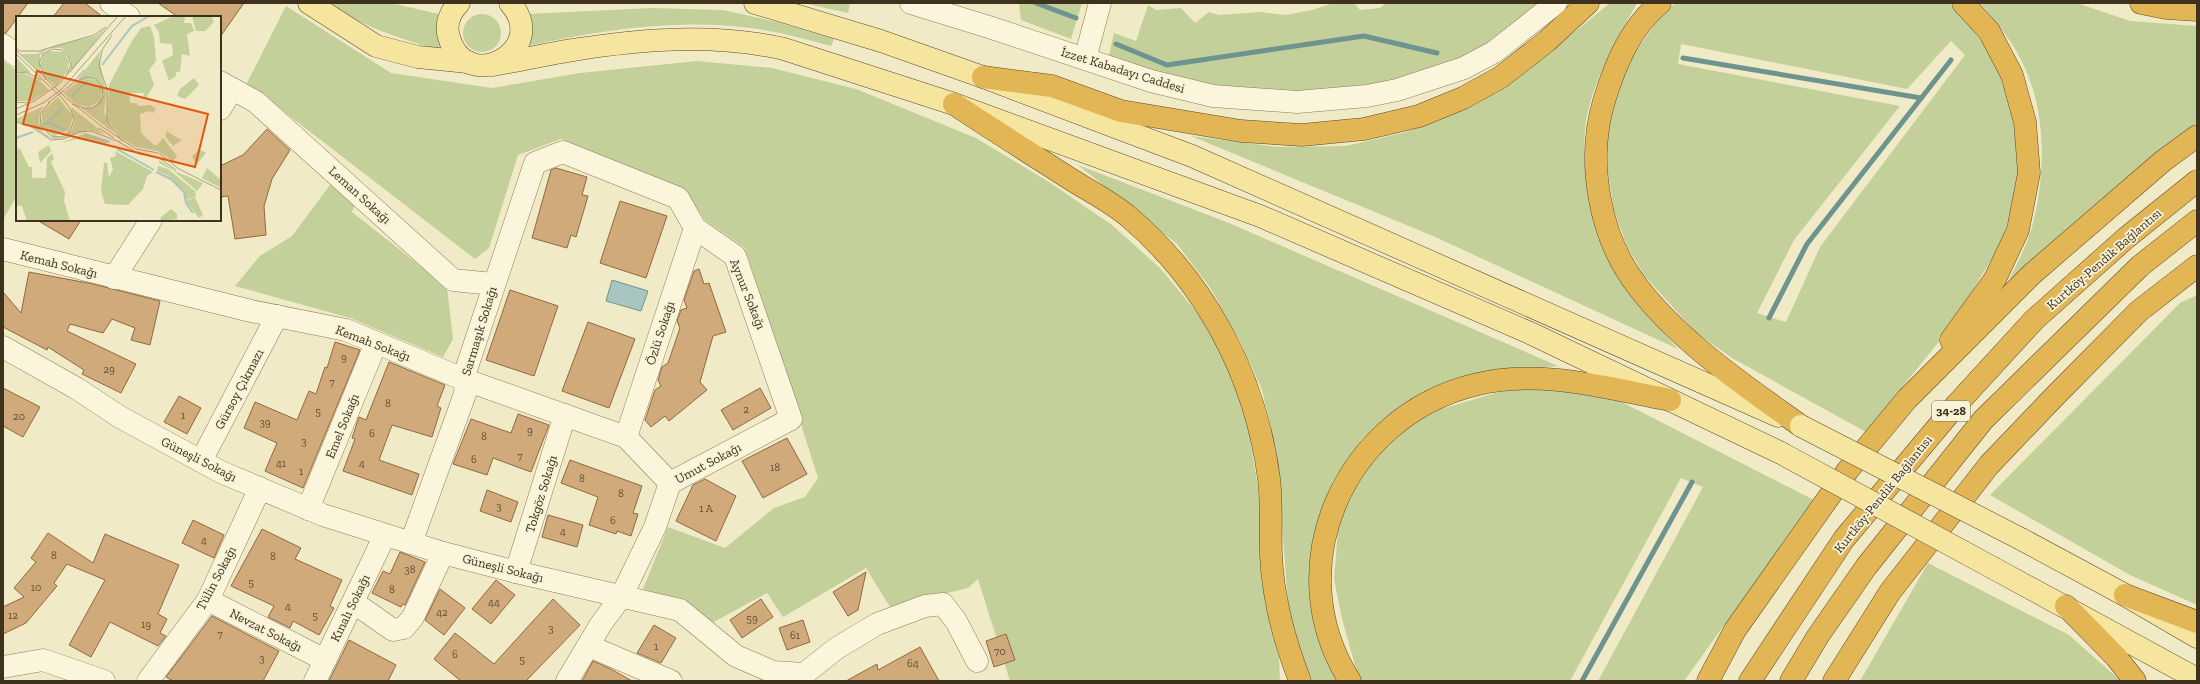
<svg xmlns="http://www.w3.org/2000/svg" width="2200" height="684" font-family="'Zilla Slab',serif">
<rect width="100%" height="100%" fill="#f1eac7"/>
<!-- green -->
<g fill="#c3d09a" fill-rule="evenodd">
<path d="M329,3H391L443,15C437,28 437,37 441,51C402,38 362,28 329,3Z"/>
<path d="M803,3H850L848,13Z"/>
<path d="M1019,3H1082L1071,39L1021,20Z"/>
<path d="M1333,3H1354L1360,10L1380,8L1386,3H1554L1480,61L1337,97L1199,86L1108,59L1114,33L1136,41L1148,5L1156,10L1181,8L1195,23L1209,12L1219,15L1260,12L1286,15L1312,10Z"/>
<path d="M1610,3H1637C1618,39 1595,76 1587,116C1583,135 1584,157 1586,177C1593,255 1627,293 1678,349L1433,236L1191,136L1279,147L1346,146L1406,132L1465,109L1521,76Z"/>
<path d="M1676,3H1949L1961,14L1989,51L2004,82L2016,121L2019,171L2012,212L1998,249L1946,333L1866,432L1732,358L1695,332L1644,275L1627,246L1614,210L1608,173V123L1625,67L1662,14ZM1951,41L1965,55L1820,247L1786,322L1757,313L1794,240L1900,106L1678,64L1681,44L1907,89Z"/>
<path d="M1980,3H2077L2130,21L2197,26V123L2009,280C2017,263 2027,245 2032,227C2046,174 2047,109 2021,60C2011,39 1995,21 1980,3Z"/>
<path d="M286,6L391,73L492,88L580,73L697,61L772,68L856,89L976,138L1049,182L1112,225L1160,268L1199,315L1225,357L1247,419L1258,488L1267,609L1279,657L1280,681H1010L978,579L968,588L890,607L866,568L783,617L767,593L712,623L688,603L643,589L668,527L725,548L774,508L805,497L818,478L745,248L705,220L682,188L561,139L518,155L489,248L475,259L247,83Z"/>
<path d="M651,8L723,10L777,22L834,39L831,46C802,38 772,30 742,27C669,19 597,31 527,46L528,14Z"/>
<circle cx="482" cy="33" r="19"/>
<path d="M3,61L17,71V195L3,220Z"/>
<path d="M1078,165L1229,223L1558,366L1485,374L1440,384L1402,405L1363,438L1333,481L1316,537L1311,601L1338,681H1313L1300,652L1289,616L1276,449L1262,390L1240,341L1211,289L1177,244Z"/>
<path d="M330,185L355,205L352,212L447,287L453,339L443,357L350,318L235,286L260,256L292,236Z"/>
<path d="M2197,295V605L2130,575L1990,495L2180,303Z"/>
<path d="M1534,386L1610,396L1814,500L1684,681H1598L1703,487L1681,478L1570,681H1362L1358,676L1342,619L1334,579L1338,530L1352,486L1396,433L1441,409L1495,393Z"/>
<path d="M1928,563L2069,635L2121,681H1860Z"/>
</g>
<!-- water -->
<path fill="#a8c5c0" stroke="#6e948f" d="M612,280L648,291L641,311L606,301Z"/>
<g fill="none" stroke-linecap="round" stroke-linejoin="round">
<!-- stream -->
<g stroke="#6e948f" stroke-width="5">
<path d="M1036,3L1076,18"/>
<path d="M1116,44L1167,65L1364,36L1437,53"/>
<path d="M1683,58L1921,98"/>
<path d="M1769,318L1807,244L1951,60"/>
<path d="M1582,681L1692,482"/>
</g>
</g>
<!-- building -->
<g fill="#d1aa7b" stroke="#8f693f">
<path d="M3,3H28L6,33H3Z"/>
<path d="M64,3H85L103,17H53Z"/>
<path d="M158,3H244L220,37V17H178Z"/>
<path d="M267,129L290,150L272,179L264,206L266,235L235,239L228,196L220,197V166L243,155Z"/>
<path d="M556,168L587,177L582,195L588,196L576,237L571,235L567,248L532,238L551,170Z"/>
<path d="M620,201L667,216L646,278L600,263Z"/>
<path d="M37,220H81L69,239Z"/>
<path d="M699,269L704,284L709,283L726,332L713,336L700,382L707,390L669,421L665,416L651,427L645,420L655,390L661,386L658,380L662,367L668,363L680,328L677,321L681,310L687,308L684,300L694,271Z"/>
<path d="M29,272L93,284L160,301L150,345L131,340L135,328L112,319L103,333L70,324L67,331L136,364L121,393L82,374L84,370L48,347L47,350L3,327V292L21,313Z"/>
<path d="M510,290L558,306L534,376L486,360Z"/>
<path d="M588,322L635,339L609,408L562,391Z"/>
<path d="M335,342L360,350L303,488L265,471L277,443L244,428L255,402L297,420L309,391L316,394L325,367L327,368Z"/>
<path d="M389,362L445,385L437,406L441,408L432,437L392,425L379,460L419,474L412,495L343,471L355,439L352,438L359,417L366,420Z"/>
<path d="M3,388L40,407L23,437L3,426Z"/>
<path d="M760,388L771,408L733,430L721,410Z"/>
<path d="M179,396L201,408L187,434L164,422Z"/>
<path d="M518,414L549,425L531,472L493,458L487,475L453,464L471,419L511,433Z"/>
<path d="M787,438L807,474L763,498L742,461Z"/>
<path d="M570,460L642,486L633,513L638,514L631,536L617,531L616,534L589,525L598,497L561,483Z"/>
<path d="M705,479L736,496L716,541L676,521L693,485Z"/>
<path d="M487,490L518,502L511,522L480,511Z"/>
<path d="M548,515L583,525L577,547L542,537Z"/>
<path d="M193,520L224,535L214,558L182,543Z"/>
<path d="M262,529L301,548L295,559L342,580L330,606L334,608L319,635L293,621L290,628L268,617L274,606L231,586Z"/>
<path d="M48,533L93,563L105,534L179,565L158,614L167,619L160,633L166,636L158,646L110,622L91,657L69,645L105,580L67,564L54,583L57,586L26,623L3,634V607L24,597L14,588L36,562L31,558Z"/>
<path d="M400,552L425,562L405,605L403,604L401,607L372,593L383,571L390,574Z"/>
<path d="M866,572L858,610L848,616L833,592Z"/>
<path d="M496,580L515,595L491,624L472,609Z"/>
<path d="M440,589L465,608L444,635L425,620Z"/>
<path d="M553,599L580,625L526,681H461L434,659L455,633L494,664Z"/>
<path d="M761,599L773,617L742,638L730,620Z"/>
<path d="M212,616L279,651L263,681H173L166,677Z"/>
<path d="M803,620L810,642L787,650L779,628Z"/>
<path d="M654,625L676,638L661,663L637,653Z"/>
<path d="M1006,634L1015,660L994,667L986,641Z"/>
<path d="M349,640L396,665L388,681H329Z"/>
<path d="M920,647L939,681H846L877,664L878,670Z"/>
<path d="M593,661L611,669L632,681H582Z"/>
</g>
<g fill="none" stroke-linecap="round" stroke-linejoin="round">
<!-- minor casing -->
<g stroke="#8e7d5b" stroke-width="23">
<g id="minor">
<path d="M111,3L129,17"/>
<path d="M911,3L992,28L1151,81L1213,96L1297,102L1367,96L1397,90L1464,68L1494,52L1556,3"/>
<path d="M3,45L17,56"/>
<path d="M1085,59L1100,3"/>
<path d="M220,82L256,102L453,280L493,284"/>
<path d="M220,109L232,89"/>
<path d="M3,249L251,311L346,330L463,379L626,437L670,483"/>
<path d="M114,278L151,220"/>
<path d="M3,347L76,388L120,417L221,472L323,515L443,553L516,572L680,610L736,656L773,672L804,674L837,648L877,624L925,606L943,604L956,621L977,661"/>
<path d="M626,437L695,228"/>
<path d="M201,461L277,316"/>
<path d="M308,509L376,343"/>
<path d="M411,543L466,391L463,379L535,163L563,152L678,198L695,228L735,256L791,419L670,483L655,527L621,597L601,624L567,681"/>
<path d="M516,572L565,415"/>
<path d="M208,600L325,660"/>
<path d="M353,602L393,630L404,628L413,617L443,553"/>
<path d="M589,646L671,681"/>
<path d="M3,667L43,660L104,681"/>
<path d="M148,681L208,600L260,488"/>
<path d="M315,681L385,535"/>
</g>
</g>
<!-- major casing -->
<g stroke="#5c4a2f" stroke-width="23">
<g id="major">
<path d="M309,3L376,46L418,57L468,62"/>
<path d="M459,3C450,12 445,24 449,37C465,97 552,50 510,3"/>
<path d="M755,3L881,41L983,77L1192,156L1778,416"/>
<path d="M492,65C519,61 546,54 573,50C642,39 715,33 784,49L954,104L1260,216L1530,333L1781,453"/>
<path d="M2021,539L2125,595L2197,637"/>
<path d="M1995,569L2197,679"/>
</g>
</g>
<!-- highway casing -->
<g stroke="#5c4a2f" stroke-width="23">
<g id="highway">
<path d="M1660,3C1630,28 1615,65 1604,101C1586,161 1599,237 1638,287C1681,343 1744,385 1801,426"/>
<path d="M2141,3L2166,8L2197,10"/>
<path d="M983,77L1052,86L1121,111L1241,131L1302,135L1364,129L1419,116L1463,98L1501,77L1547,41L1588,3"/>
<path d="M954,104C993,130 1033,155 1072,180C1091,192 1113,203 1130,218C1207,284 1256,378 1269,479C1272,504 1270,530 1271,555C1273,599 1284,640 1300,681"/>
<path d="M1951,340L1995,279L2018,230L2029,173L2025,122L2012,75L1989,31L1963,3"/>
<path d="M2125,595L2197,622"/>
<path d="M2066,606L2116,657L2135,681"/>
<path d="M1350,681C1277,566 1345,417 1474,385C1539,368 1606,388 1670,400"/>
<path d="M1708,681L1735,630L1848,470L1907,399L2032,274L2163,161L2197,136"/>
<path d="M1750,681L1844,539L1957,404L2034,320L2126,238L2197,181"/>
<path d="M1791,681L1818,636L1866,567L1983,420L2140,266L2197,221"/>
<path d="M1834,681L1890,592L1989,465L2053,398L2139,311L2197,266"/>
</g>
</g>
<!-- minor -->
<use href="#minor" stroke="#fbf5db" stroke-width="22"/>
<!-- major -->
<use href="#major" stroke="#f5e59e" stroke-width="22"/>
<!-- highway -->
<use href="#highway" stroke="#e3b655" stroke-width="22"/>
<!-- major-bridge casing -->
<g stroke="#5c4a2f" stroke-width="23" stroke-linecap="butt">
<g id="major-bridge">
<path d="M1801,426L2021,539"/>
<path d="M1781,453L1995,569"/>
</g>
</g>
<!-- major-bridge -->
<use href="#major-bridge" stroke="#f5e59e" stroke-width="22"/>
</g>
<g text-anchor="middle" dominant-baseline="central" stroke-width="3.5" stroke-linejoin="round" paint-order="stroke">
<!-- number labels -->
<g font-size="11" fill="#635036">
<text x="344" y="357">9</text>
<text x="109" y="369">29</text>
<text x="332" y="382">7</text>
<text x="388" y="403">8</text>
<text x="746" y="409">2</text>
<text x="318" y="411">5</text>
<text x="183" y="415">1</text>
<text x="19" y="416">20</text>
<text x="265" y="422">39</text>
<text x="530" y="430">9</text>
<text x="372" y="433">6</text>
<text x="484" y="436">8</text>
<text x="304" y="441">3</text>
<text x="520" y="456">7</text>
<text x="474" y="459">6</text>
<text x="281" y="463">41</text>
<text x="362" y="463">4</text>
<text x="775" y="467">18</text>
<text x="301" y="471">1</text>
<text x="582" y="478">8</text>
<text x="621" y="493">8</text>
<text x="499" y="506">3</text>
<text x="706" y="508">1 A</text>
<text x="613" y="520">6</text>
<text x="563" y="531">4</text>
<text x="204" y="540">4</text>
<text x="54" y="555">8</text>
<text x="273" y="556">8</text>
<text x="410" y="569">38</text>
<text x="251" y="582">5</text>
<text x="36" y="587">10</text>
<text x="392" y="589">8</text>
<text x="494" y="602">44</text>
<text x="288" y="606">4</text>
<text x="442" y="612">42</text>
<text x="13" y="615">12</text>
<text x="315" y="615">5</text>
<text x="752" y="618">59</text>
<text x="146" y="624">19</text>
<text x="551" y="628">3</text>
<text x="220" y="634">7</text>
<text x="795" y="635">61</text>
<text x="656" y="646">1</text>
<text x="1000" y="651">70</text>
<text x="455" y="654">6</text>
<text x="262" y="658">3</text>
<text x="522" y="659">5</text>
<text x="913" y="663">64</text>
</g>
<!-- shield labels -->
<rect fill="#f8f2d7" stroke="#766c56" stroke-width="1" x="1932" y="401" width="38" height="20" rx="3"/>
<g font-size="12" font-weight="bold" fill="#3e321f">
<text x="1951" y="411">34-28</text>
</g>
<!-- street labels -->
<g font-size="13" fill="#3e321f" stroke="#f8f2d7">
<text transform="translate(1123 70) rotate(17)">İzzet Kabadayı Caddesi</text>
<text transform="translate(360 195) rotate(42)">Leman Sokağı</text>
<text transform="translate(2104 259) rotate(-41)">Kurtköy-Pendik Bağlantısı</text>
<text transform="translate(59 264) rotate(14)">Kemah Sokağı</text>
<text transform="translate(748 294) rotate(68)">Aynur Sokağı</text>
<text transform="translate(479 331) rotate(-73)">Sarmaşık Sokağı</text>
<text transform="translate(660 333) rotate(-72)">Özlü Sokağı</text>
<text transform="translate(373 343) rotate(21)">Kemah Sokağı</text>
<text transform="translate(239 389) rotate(-62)">Gürsoy Çıkmazı</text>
<text transform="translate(342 426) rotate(-68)">Emel Sokağı</text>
<text transform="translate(199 459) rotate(27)">Güneşli Sokağı</text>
<text transform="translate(708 463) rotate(-28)">Umut Sokağı</text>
<text transform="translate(541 494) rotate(-73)">Tokgöz Sokağı</text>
<text transform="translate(1883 494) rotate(-51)">Kurtköy-Pendik Bağlantısı</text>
<text transform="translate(503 568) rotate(14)">Güneşli Sokağı</text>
<text transform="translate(216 578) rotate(-62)">Tülin Sokağı</text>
<text transform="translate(350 608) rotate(-64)">Kınalı Sokağı</text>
<text transform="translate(266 630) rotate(27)">Nevzat Sokağı</text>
</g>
</g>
<!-- overview -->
<g transform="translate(16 16)">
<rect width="205" height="205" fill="#f1eac7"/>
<path d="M158,0H169L168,7H175L178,15L171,18L174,40L166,38L164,56H160V60L153,65L146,45L157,39L156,28L144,27L143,16L138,9ZM176,0H195L198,6L189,15H180ZM134,10L138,21L140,45L133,54L138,69L130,82L127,83L128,77H113L114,87H121L122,90L135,89L140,93L137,97L133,95L124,98L125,117L138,129H141L147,122L161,140L157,145L142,135L120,131L105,122L91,103L93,69L116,25L125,12ZM90,12L54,57L55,44L46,32H33L24,39V57L5,38H21L29,33L40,29L79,20ZM85,34L83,41L90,78L88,96L98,117L65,92H77L88,79L80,62L62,63ZM33,35L47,36L53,45L52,55L40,70L30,62L24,49L27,39ZM0,41L15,57L0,56ZM8,57L24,65L33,74L15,85H0V58ZM67,62L81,64L86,72L85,84L74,91L61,89L47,77ZM178,62L183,69L169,83L161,80L164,73ZM42,81L57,100L53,114L38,120L26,112V96ZM28,90L23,98V107L26,115L34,121H46L56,114L59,105L55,91L89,118L72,114L48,122L38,123L31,121L13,108L0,106V103ZM151,115L158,120L166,124L157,130L149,120ZM70,117L94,125L89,128L61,123L45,127ZM33,129L35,135L24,147L22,136ZM0,132L4,133L13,151H16V161L18,162H30L31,142L36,137L38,143L35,146L49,176L48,185L54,205H11L6,190L0,189ZM183,133L190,137L181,148L176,141ZM99,135L137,156L131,160L127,173L112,189L89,188L85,175L88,147H91L93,162L97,153L94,142L100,140ZM143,144L161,156L187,167L181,175L158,155L143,147ZM142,150L152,153L179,175L180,180L170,184L169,175L151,159L141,155ZM191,152L205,164V172L186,162ZM179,181L187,199L183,202L170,185ZM155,193L161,198V203L146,205L144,202Z" fill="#c3d09a"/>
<path fill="none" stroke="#a8c5c0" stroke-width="2" d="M86,49L116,10L133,0M56,81L72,64M31,106L49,114M28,109L47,92M68,119L93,126M0,122L17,116M101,133L138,154M140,156L155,163L168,176L170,187L177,197"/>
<path fill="none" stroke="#a9a084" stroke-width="1" d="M96,19L86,34L83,50L91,73V105L106,125M0,32L4,35H23L78,19L90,11M0,34L49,81L85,110L120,133L142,137M0,38L48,84M0,57L10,56L25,64M30,64L23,47L27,38L36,33L46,34L53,42L55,49L51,59M0,86L13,87M34,86L24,98L25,110L35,120L46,121L54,115L58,104L55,94L47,83M32,87L56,68L68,54M56,88L68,92H76L84,87L87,80L86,71L80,63L71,61L60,65M0,93L18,85L43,68L102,0M0,99L27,87L46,73L110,0M0,106L14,110L35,124L48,123L63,116L75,115L104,126M83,112L98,122M103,126L123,138L139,141M143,137L163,153L205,174M143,142L160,154"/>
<path fill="#e0570d" fill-opacity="0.15" stroke="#e0570d" stroke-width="2" d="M21,55L192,98L179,151L7,108Z"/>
<rect width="205" height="205" fill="none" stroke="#3e321f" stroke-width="2"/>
</g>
<!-- border -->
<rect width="2200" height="684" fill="none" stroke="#3e321f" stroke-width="8"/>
</svg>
